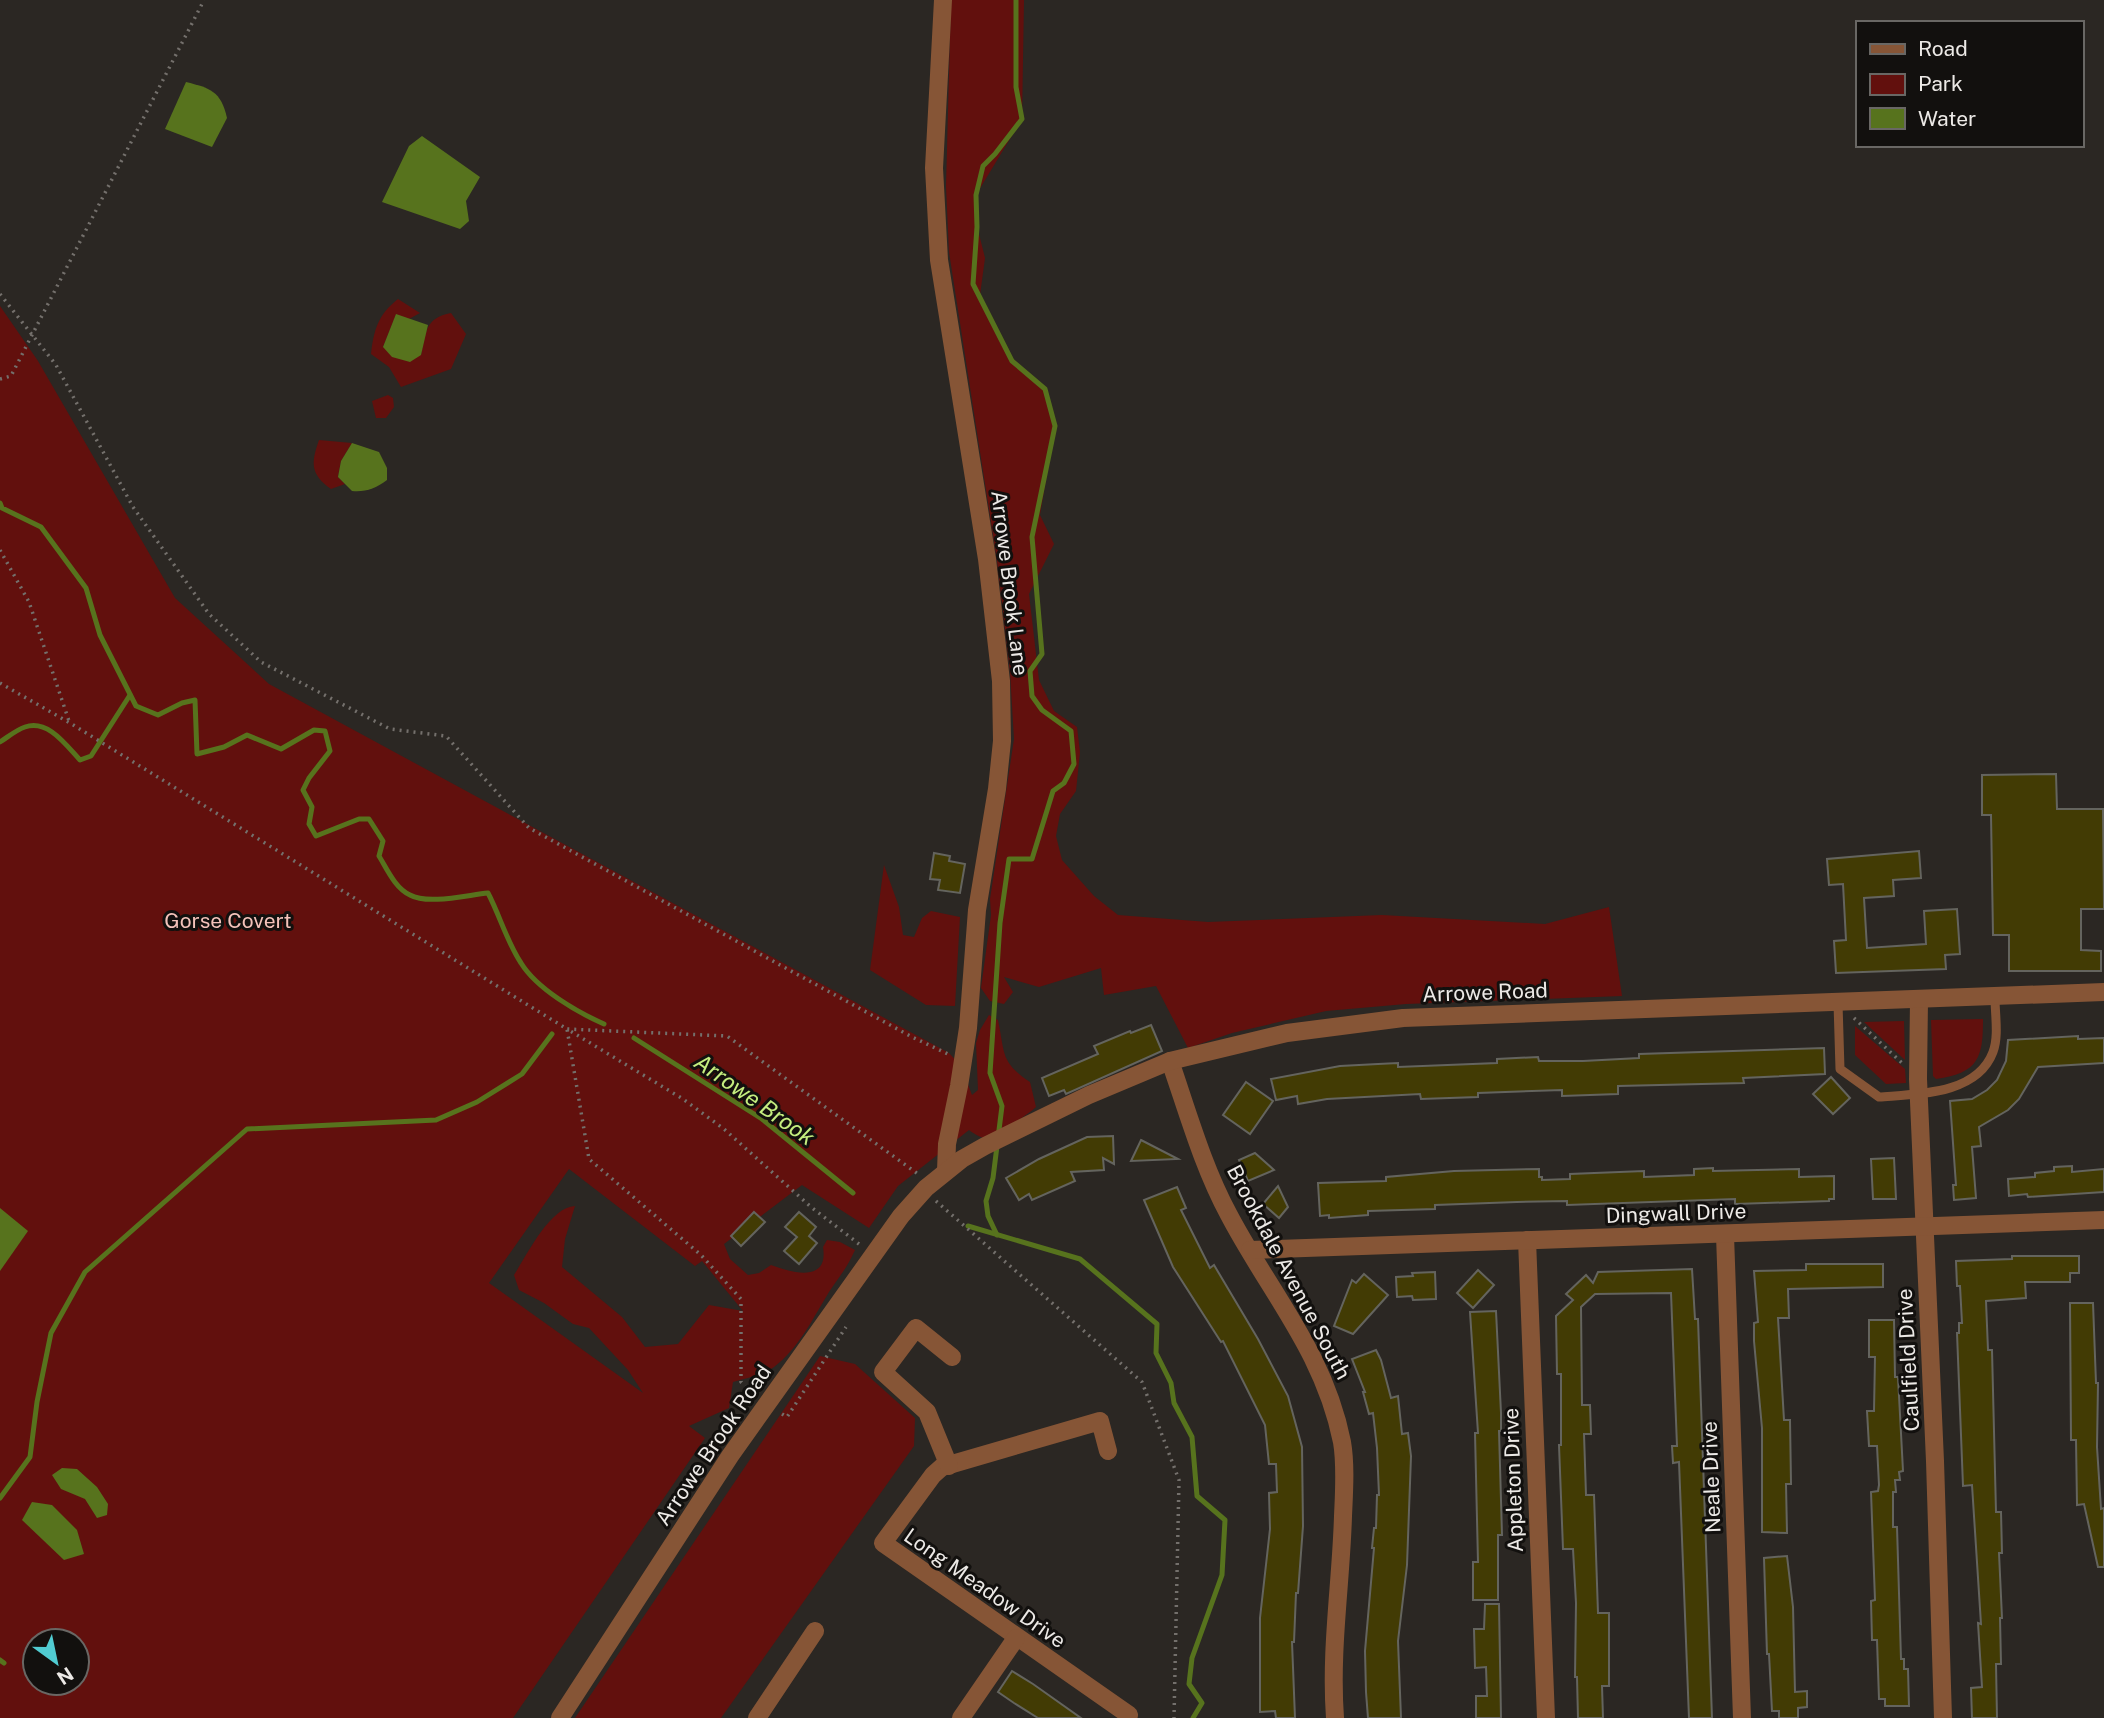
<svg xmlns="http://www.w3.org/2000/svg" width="2104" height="1718" font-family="'Public Sans',sans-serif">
<rect width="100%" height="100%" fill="#2b2723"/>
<!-- green -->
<g fill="#62100d" fill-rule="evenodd">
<path d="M951,0H1024L1022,119L976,195L977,226L985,258L980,295L1012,361L1045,389L1055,426L1040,515L1054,544L1029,594L1039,680L1054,711L1077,727L1080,752L1076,791L1060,814L1056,836L1062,860L1094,896L1118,915L1208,922L1382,915L1545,924L1609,907L1622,996L1406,1004L1326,1011L1232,1033L1188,1048L1156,986L1104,995L1101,968L1039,987L1004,977L1013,992L1004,1004L990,1001L981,988L991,915L990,899L1014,739L1010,672L997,561L949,252L946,186Z"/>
<path d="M398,299L420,313L409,319L396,315L383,347L421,355C426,332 425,318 451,313L466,334L451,369L401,387L389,367L371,354C374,329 378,315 398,299Z"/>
<path d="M0,306L38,361L175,598L269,684L949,1053L961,1066L972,1095L978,1090L976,1043L980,1030L989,1015L998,1020C1005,1053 1000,1062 1030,1082L1036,1107C1030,1113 991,1140 984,1138C979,1137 973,1133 969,1130L898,1186L869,1228L802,1185L724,1244L730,1259L748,1275L759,1273L771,1265C792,1273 829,1283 823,1247L827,1240L840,1242L855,1250C847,1268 839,1277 829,1292C813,1318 799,1348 774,1367C763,1375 747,1378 733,1382L729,1408L689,1426L705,1438L513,1718H0ZM569,1169L695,1266L702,1261L743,1311L709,1305L678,1344L645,1347L622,1317L562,1267L565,1239L575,1206C550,1207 527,1255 514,1275L519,1290L544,1303L573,1324L589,1328L628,1370L643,1393L489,1283ZM35,1641H77V1683H35Z"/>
<path d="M388,395L393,398L394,407L386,418H376L372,401Z"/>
<path d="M319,440L352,443L341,461L338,477L345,484L331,489C310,474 311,463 319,440Z"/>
<path d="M884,865L899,907L903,935L914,937L922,918L931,911L960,917L955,1006L926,1005L870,970Z"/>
<path d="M1983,1019C1983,1057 1979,1073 1936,1079L1933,1076L1931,1020Z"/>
<path d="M1904,1021L1905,1060L1864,1022Z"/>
<path d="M1855,1026L1905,1069L1906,1083L1886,1084L1855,1055Z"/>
<path d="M820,1356L855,1364L915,1418L914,1446L721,1718H575Z"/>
</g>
<!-- water -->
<g fill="#57731d">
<path d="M186,82C210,88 221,91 227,118L212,147L165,129Z"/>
<path d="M422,136L480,177L466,201L469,221L460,229L382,202L409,146Z"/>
<path d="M396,314L428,325L421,355L410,362L392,357L383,347Z"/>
<path d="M352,443L379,452L387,468V480C375,489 366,492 352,491L338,477L341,461Z"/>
<path d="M0,1208L28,1231L0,1271Z"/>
<path d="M62,1468L77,1469L97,1487L108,1504L107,1515L97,1518L85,1499L61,1489L52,1475Z"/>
<path d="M32,1502L52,1505L77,1530L84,1554L64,1560L22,1520Z"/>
</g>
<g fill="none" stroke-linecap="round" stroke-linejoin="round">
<!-- stream -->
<g stroke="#57731d" stroke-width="5">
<path d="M0,503L2,508L41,527L86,588L100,635L136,706L158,715L182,703L195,700L197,754L224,747L247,735L281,749L314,730L325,731L330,751L309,778L303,790L312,807L309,824L316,836L359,819H369L383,841L379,856C387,869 395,888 410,895C428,905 467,895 488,893C500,916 507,942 521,963C537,989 577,1012 604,1024"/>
<path d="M0,742C8,737 16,730 25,727C48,719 66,745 80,760L91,756L130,695"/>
<path d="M634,1038L762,1119L853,1193"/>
<path d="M968,1226L1080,1259L1157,1324L1156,1353L1171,1383L1174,1403L1192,1437L1197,1496L1225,1520L1222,1575L1192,1658L1189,1684L1202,1703L1193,1718"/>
<path d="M997,1235L988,1216L986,1201L993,1178L1002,1106L990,1073L1000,923L1009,859H1032L1053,791L1064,783L1074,764L1071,731L1042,710L1032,696L1030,671L1042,654L1032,537L1055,426L1045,389L1012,361L973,284L977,227L976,195L983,166L995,154L1022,119L1016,87V0"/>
<path d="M0,1498L30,1457L37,1402L51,1333L85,1272L247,1129L436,1120L477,1102L522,1074L552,1034"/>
<path d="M0,1660L4,1663"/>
</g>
</g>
<!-- building -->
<g fill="#423b04" stroke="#64645e" stroke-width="2">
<path d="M2056,774L2057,809H2103L2104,909H2081V950L2101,951V971H2009V935H1993L1991,815H1982V775Z"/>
<path d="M1919,851L1921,878L1893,880L1894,896L1864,898L1867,948L1926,944L1924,911L1957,909L1960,954L1945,955L1946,969L1836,973L1834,941L1846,940L1843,884L1829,885L1827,859Z"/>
<path d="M934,853L950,856L949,861L965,864L960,893L938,890L940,880L930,879Z"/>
<path d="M1151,1025L1162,1051L1066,1094L1064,1090L1049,1096L1042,1078L1098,1054L1094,1046L1130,1031L1131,1033Z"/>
<path d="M2078,1036V1039L2104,1038V1063L2038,1067L2019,1099L2008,1110L1979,1127L1981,1146L1972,1147L1976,1198L1954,1200L1953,1185H1956L1950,1101L1972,1099L1987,1090L1997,1080L2006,1061L2008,1040Z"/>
<path d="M1824,1048L1825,1074L1743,1078L1744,1083L1618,1086V1094L1562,1096V1090L1478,1093V1097L1421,1099L1420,1094L1327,1099L1298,1104L1297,1096L1276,1100L1271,1079L1340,1066L1378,1064L1398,1063V1067L1497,1063V1059L1538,1057L1539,1061H1583L1639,1058V1054Z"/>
<path d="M1831,1077L1850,1098L1833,1114L1813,1094Z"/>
<path d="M1246,1082L1273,1101L1250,1134L1223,1115Z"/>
<path d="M1113,1136L1114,1164L1103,1158L1104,1170L1071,1172L1075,1181L1032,1200L1029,1194L1019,1200L1006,1178L1039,1159L1087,1137Z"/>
<path d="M1141,1140L1178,1159L1131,1161Z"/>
<path d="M1255,1153L1274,1170L1248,1181L1239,1160Z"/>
<path d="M1894,1158L1896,1199H1873L1871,1159Z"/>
<path d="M2072,1166V1172L2104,1169V1192L2028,1197L2027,1194L2009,1196L2008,1179L2035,1177V1173L2054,1171V1167Z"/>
<path d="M1713,1168V1171L1799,1169V1177L1834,1176V1199H1829V1201L1735,1204V1199L1567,1205V1201L1517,1202L1435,1205V1209L1368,1211V1215L1329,1218V1215L1320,1216L1318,1183L1386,1181V1177L1454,1171L1539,1169V1177H1542V1180L1570,1179V1174L1644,1171V1177L1694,1175V1169Z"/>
<path d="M1278,1186L1288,1207L1279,1218L1263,1204Z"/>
<path d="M1177,1187L1186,1208L1181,1210L1210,1268L1214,1265L1258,1339L1288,1396L1302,1447L1303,1526L1298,1593H1296L1294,1642H1292L1295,1718H1276L1275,1711L1260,1712V1618L1270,1529L1269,1493L1277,1492L1276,1464H1269L1265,1425L1223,1341L1221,1342L1173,1267L1144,1200Z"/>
<path d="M754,1212L765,1222L741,1246L731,1236Z"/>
<path d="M799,1212L816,1227L809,1236L817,1243L799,1264L784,1251L797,1237L785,1227Z"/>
<path d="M2012,1256H2079V1273H2070V1282H2025L2026,1298L1986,1301L1988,1350H1992L1996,1512H2001L2002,1553H1999L2002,1618H2000L2001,1664H1996L1997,1718H1972L1971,1688L1982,1687L1978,1623L1981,1624L1972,1485L1963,1486L1957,1333H1959V1323H1962L1960,1286H1957L1956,1261L2012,1259Z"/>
<path d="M1806,1264H1883V1287L1788,1289L1789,1318H1778L1784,1420H1790L1791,1484H1786L1787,1533L1762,1532V1428L1754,1341V1323L1758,1322L1754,1271L1806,1270Z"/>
<path d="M1692,1269L1695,1319H1698L1712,1718H1689L1679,1462L1673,1463L1672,1446H1677L1671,1293L1595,1294L1581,1307L1582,1405H1590L1591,1434H1584L1586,1495H1594L1598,1613H1609V1686H1602L1603,1718H1578L1577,1677H1575L1576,1603L1573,1549H1563L1559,1445H1561V1374H1557L1556,1316L1573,1300L1566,1294L1586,1275L1593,1283L1598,1272Z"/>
<path d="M1478,1270L1494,1285L1473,1308L1457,1293Z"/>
<path d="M1435,1272L1436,1299L1413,1300L1412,1296L1397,1297L1396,1277L1413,1276L1412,1273Z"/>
<path d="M1364,1274L1388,1295L1353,1334L1334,1326L1352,1280L1356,1283Z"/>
<path d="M2070,1303H2093L2096,1383H2098L2097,1447L2101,1509L2104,1508V1567H2098L2084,1504L2077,1505L2076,1440H2071Z"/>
<path d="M1496,1311L1501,1413V1431H1499L1502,1535H1498V1600H1473V1562H1478L1475,1433H1478L1470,1312Z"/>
<path d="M1869,1320H1894L1895,1377H1898L1903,1471L1899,1472L1900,1480H1895L1896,1492H1893V1527H1897L1901,1659H1904V1669H1908L1909,1706H1885V1699H1879L1877,1640H1872L1871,1601L1875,1600L1871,1492L1878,1491L1879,1485L1877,1446H1869L1867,1411H1874L1875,1357H1869Z"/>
<path d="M1376,1350L1381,1360L1391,1398L1398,1396L1402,1434L1408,1433L1411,1456L1407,1565L1398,1641L1401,1718H1368L1366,1692L1365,1651L1374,1548H1372L1374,1528H1376L1377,1495H1379L1377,1448L1373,1413L1369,1414L1363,1392H1365L1352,1359Z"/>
<path d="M1787,1556L1793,1607L1795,1692L1807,1691V1707L1798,1708V1718H1779V1711H1772L1769,1654H1767L1764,1558Z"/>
<path d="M1485,1604H1499L1501,1718H1476V1696H1487L1486,1667L1475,1668L1474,1629H1484Z"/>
<path d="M1012,1671L1033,1684L1081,1718H1038L1014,1703L998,1692Z"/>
</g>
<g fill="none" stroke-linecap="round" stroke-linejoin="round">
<!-- path -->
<g stroke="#74706c" stroke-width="3.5" stroke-dasharray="2 5" stroke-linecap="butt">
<path d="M0,294L56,365L133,507L209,614L261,662L390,729L446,736L529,828L912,1037L948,1054"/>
<path d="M0,379L11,376L204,0"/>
<path d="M0,550L29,602L69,721"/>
<path d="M0,683L70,723L567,1029L589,1159L701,1255L741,1299V1382L753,1393"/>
<path d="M1854,1018L1902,1063"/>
<path d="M936,1201L1142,1382L1179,1480L1174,1718"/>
<path d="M859,1244L811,1207L724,1129L683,1099L567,1029L727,1036L918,1174"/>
<path d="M782,1414L787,1417L846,1327"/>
</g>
<!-- service -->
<path stroke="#865536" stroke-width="9" d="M1838,1003L1840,1069L1879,1097C1917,1094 1977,1095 1993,1052C1999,1036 1995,1015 1995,998"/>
<!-- minor -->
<g stroke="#865536" stroke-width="18">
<path d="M1919,1000L1918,1079L1935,1461L1943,1718"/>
<path d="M1170,1061C1188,1113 1203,1167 1229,1215C1270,1293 1324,1352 1342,1442C1346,1465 1344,1493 1343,1516C1341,1584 1330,1650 1335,1718"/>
<path d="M1725,1235L1742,1718"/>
<path d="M1527,1240L1546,1718"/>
<path d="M1250,1250L2104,1220"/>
<path d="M1108,1451L1100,1421L942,1467L933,1475L883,1543L1129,1715"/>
<path d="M949,1466L927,1412L883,1372L916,1328L952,1357"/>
<path d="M757,1718L815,1631"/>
<path d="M961,1718L1016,1638"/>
</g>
<!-- tertiary -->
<g stroke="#865536" stroke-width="18">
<path d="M943,0L934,168L939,260L987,559L1001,681L1002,741L997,789L977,910L968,1028L959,1086L947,1144L946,1171"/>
<path d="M560,1718L730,1456L901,1216L926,1188L962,1159L985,1146L1089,1095L1170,1061L1287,1033L1403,1018L2104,992"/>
</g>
</g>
<g text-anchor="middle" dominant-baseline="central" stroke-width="6" stroke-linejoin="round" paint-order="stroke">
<!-- street labels -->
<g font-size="21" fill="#ece9e6" stroke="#12100e">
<text transform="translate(1010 583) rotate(83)">Arrowe Brook Lane</text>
<text transform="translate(1485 992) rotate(-2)">Arrowe Road</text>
<text transform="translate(1676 1213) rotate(-2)">Dingwall Drive</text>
<text transform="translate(1289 1272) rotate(62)">Brookdale Avenue South</text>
<text transform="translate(1908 1360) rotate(-93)">Caulfield Drive</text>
<text transform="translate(713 1445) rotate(-56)">Arrowe Brook Road</text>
<text transform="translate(1711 1477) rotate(-92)">Neale Drive</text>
<text transform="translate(1513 1480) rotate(-92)">Appleton Drive</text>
<text transform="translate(985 1588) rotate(35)">Long Meadow Drive</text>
</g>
<!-- park labels -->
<g font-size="21" fill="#f4c2ba" stroke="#12100e">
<text x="228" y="920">Gorse Covert</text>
</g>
<!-- water labels -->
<g font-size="23" font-style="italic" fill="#c5ee7f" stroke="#12100e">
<text transform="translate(755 1099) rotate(35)">Arrowe Brook</text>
</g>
</g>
<!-- legend -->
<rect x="1856" y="21" width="228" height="126" fill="#12100e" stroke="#696764" stroke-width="2"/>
<rect x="1870" y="44" width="35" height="10" fill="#865536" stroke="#696764" stroke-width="2"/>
<text x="1918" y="56" font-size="21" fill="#ece9e6">Road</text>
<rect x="1870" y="74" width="35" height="21" fill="#62100d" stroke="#696764" stroke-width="2"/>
<text x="1918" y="91" font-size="21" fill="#ece9e6">Park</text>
<rect x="1870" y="108" width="35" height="21" fill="#57731d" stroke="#696764" stroke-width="2"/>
<text x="1918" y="126" font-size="21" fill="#ece9e6">Water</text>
<!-- north arrow -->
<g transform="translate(56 1662) rotate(147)"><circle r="33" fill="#12100e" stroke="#696764" stroke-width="2"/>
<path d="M0-5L12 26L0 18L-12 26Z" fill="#51ccd2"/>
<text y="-10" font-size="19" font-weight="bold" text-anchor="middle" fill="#ece9e6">N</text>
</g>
</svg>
